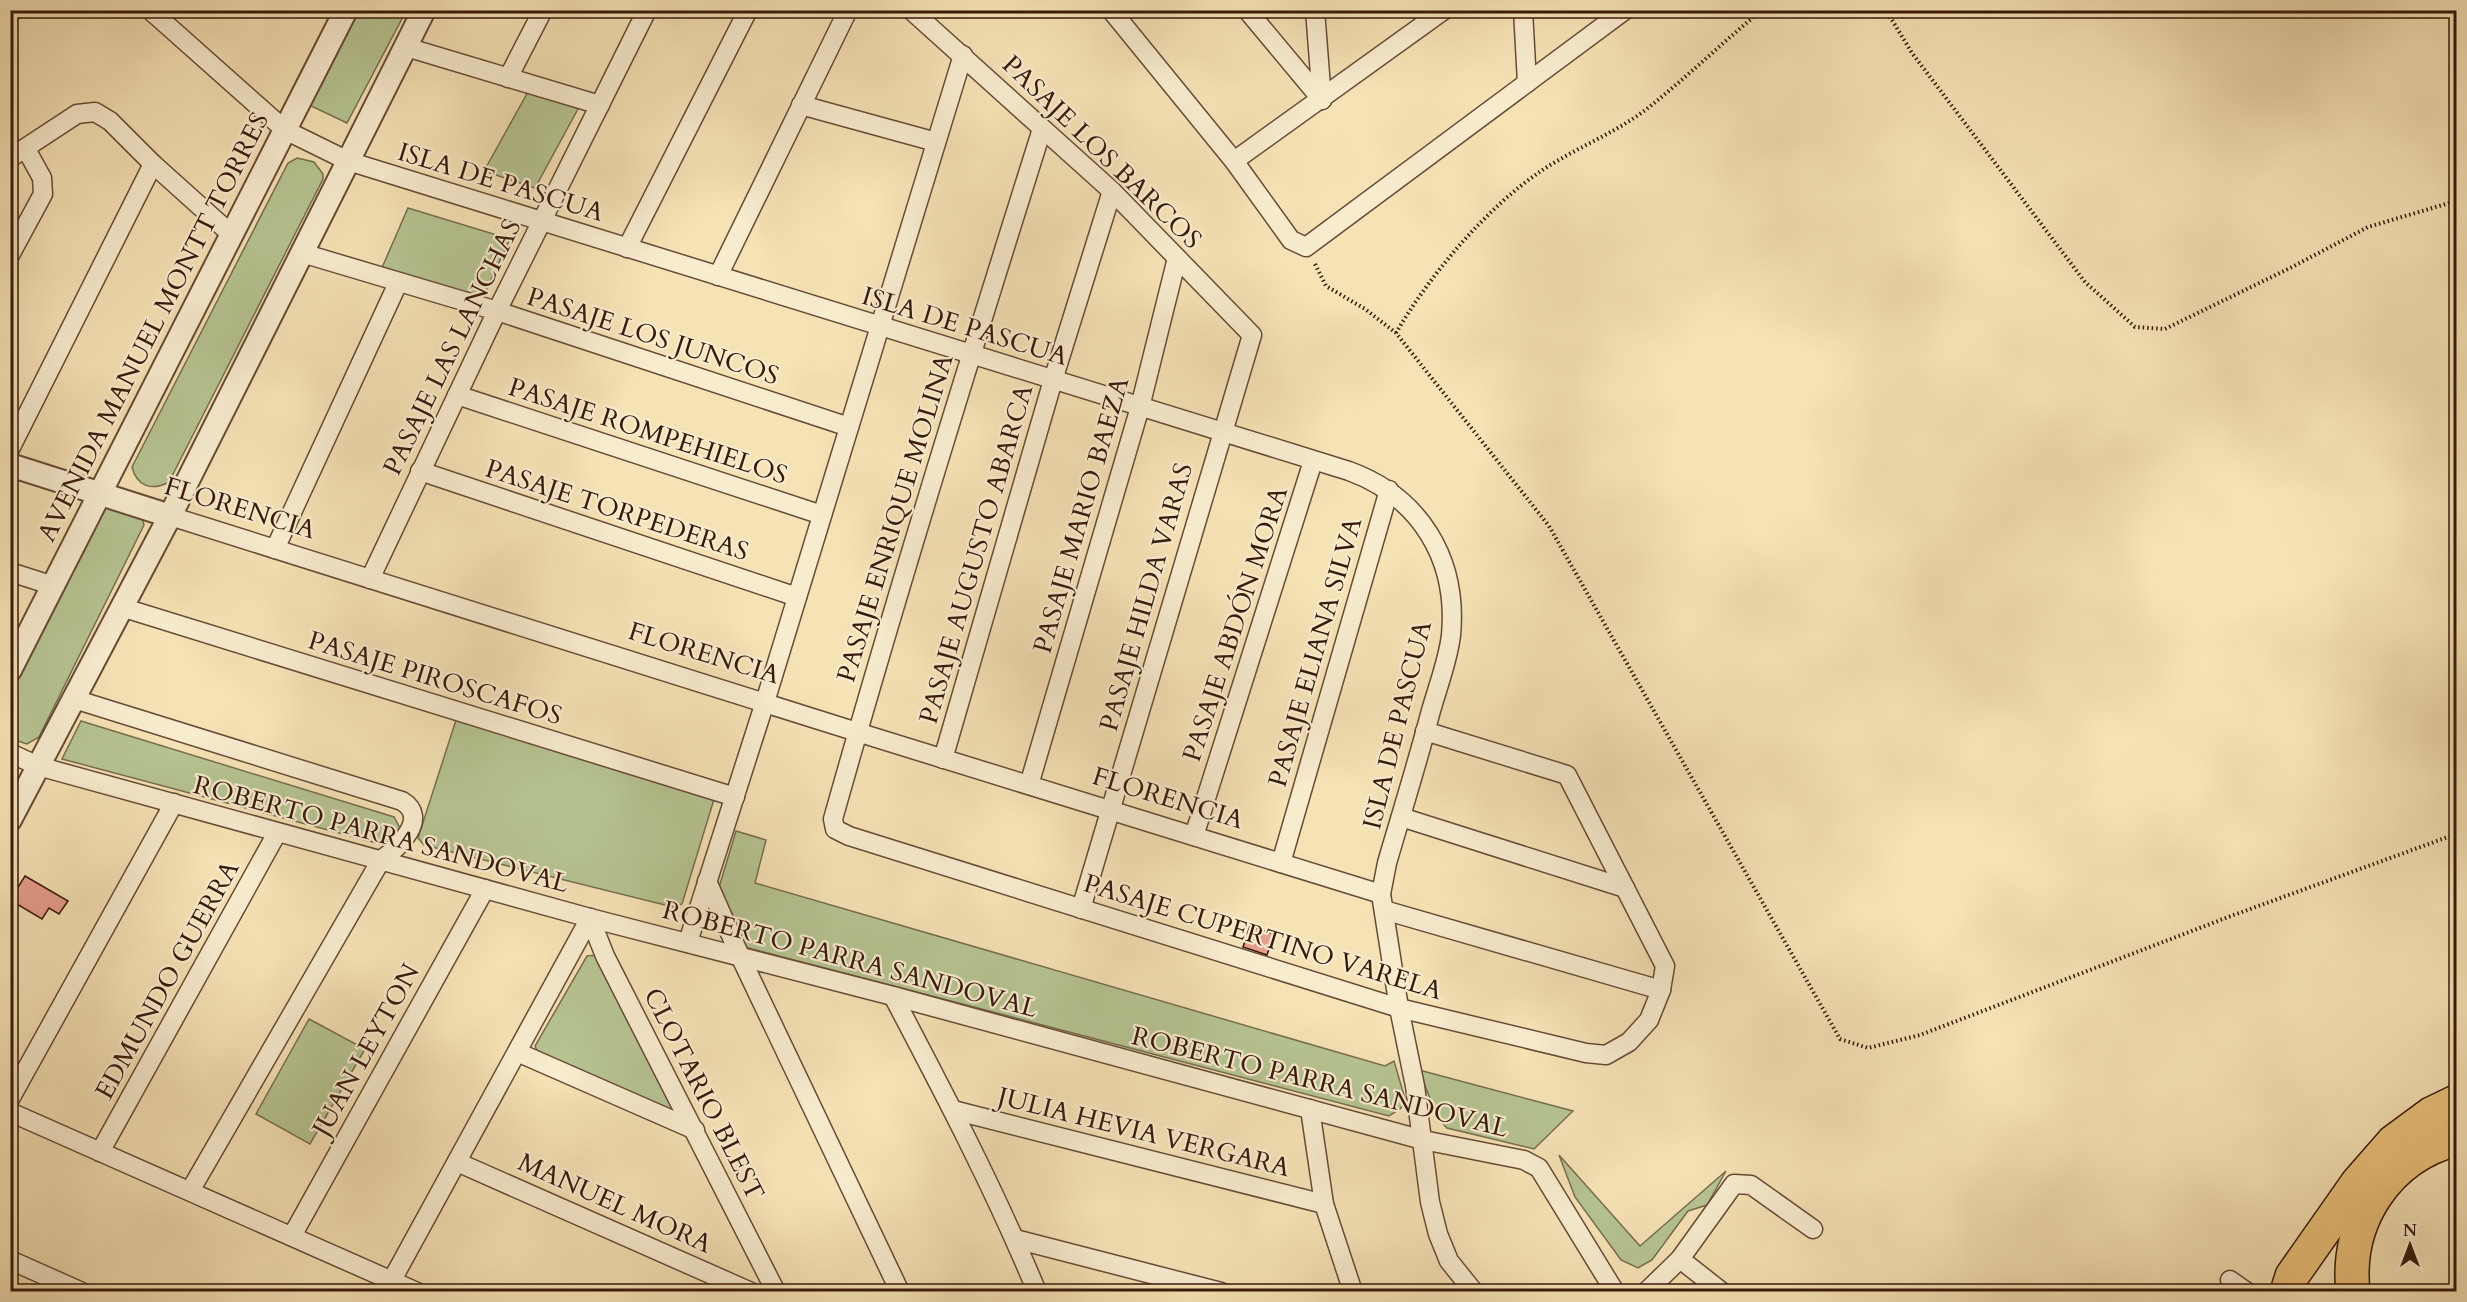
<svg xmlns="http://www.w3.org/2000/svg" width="2467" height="1302" font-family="Cardo,serif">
<rect width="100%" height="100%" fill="#f5e2b5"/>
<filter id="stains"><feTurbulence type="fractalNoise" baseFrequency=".00333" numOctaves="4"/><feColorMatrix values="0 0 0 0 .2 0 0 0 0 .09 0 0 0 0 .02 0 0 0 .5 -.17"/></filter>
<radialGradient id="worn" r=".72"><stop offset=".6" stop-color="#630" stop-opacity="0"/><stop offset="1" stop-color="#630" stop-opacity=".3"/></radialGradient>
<!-- green -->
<g fill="#b6c492" stroke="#776e4e" stroke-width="1.5">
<path d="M356,11H406L347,123L309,105Z"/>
<path d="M528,92L579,107L535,188L484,171Z"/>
<path d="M297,158L314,162L323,174V179L169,482C152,491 137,487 132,467L288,163Z"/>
<path d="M408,208L510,239L482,299L381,270Z"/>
<path d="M114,505L141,514L144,525L39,737L27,744L11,739L10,690L103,509Z"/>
<path d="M457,717L715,796L682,904L673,907L424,845L418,838Z"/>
<path d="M81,721L394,817L400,828L398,836L389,845H384L62,759Z"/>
<path d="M736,831L766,840L755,883L1385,1066L1394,1061L1406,1102L1400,1109L1389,1116L745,947L717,894Z"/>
<path d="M597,955L674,1109L665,1112L538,1053L535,1046L587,956Z"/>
<path d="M309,1019L365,1049L310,1144L256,1114Z"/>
<path d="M1419,1070L1573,1111L1534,1149L1447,1128L1437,1117Z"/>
<path d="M1559,1155L1640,1246L1726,1171L1707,1205L1688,1211L1652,1260L1638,1268L1621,1260L1575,1197Z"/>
</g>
<!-- building -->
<g fill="#e89e8e" stroke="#38190a" stroke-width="1.5">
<path d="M25,876L68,901L59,914L49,908L42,919L10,900Z"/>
<path d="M1250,926L1274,934L1267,955L1243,947Z"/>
</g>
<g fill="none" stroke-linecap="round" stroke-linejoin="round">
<!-- minor casing -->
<g stroke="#674b35" stroke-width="21">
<g id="minor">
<path d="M150,10L285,130L348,161L1349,471C1420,497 1458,559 1451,635C1448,662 1436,691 1429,718C1416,767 1401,815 1387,863L1381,894L1399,1008L1415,1086L1430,1202L1438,1234L1449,1261L1474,1292"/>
<path d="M911,10L1112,191L1252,335L1081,909"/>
<path d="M1111,10L1234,161L1291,240L1306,247L1625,10"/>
<path d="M1247,10L1322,100"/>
<path d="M1315,10L1322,100"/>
<path d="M1523,10L1527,83"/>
<path d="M10,13L14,10"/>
<path d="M406,47L600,105"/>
<path d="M508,78L543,10"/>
<path d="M801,105L936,142"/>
<path d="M1042,129C970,358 898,588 833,819L835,829L849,836L1399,1008L1586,1053L1606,1055L1629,1042L1649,1020L1661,990L1665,966L1567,775L1425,731"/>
<path d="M10,158L77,114L95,112L110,121L153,164L232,235"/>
<path d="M1234,161L1444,10"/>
<path d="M627,248L748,10"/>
<path d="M302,253L497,311L849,427"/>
<path d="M10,255L43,194L42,178L26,149"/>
<path d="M718,276L848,10"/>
<path d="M457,395L822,515"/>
<path d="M10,449L153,164"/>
<path d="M420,471L797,597"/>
<path d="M170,516L857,732L1381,894"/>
<path d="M275,549L398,283"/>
<path d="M10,572L54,586"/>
<path d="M370,579L497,311L647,10"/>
<path d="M121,607L735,797"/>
<path d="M74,699L402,801C430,818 398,848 381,860L190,1191"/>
<path d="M10,753L38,766L590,918L893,996L1423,1140L1524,1160L1539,1168L1615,1292"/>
<path d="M943,759L1053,380L1112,191"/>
<path d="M1029,785L1140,407L1177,258"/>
<path d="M1401,817L1625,888"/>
<path d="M1194,836L1313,461"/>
<path d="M1281,863L1389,490"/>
<path d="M707,881L740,956L900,1292"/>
<path d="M1384,910L1661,990"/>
<path d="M590,918L605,956L776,1292"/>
<path d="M688,942L765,702L963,55"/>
<path d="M893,996C944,1093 995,1190 1037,1292"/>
<path d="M517,1052L695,1130"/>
<path d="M10,1099L174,803"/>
<path d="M1310,1109L1324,1204L1353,1292"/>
<path d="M953,1110L1324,1204"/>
<path d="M10,1112L417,1292"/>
<path d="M100,1152L277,833"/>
<path d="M457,1162L751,1292"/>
<path d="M292,1236L485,889"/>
<path d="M1015,1239L1221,1292"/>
<path d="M1680,1259L1722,1292"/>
<path d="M10,1260L82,1292"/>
<path d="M2230,1280L2247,1292"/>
<path d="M388,1291L392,1280L590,918"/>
<path d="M1646,1292L1680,1259L1734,1184L1751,1185L1813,1229"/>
</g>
</g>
<!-- tertiary casing -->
<g stroke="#674b35" stroke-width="26">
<g id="tertiary">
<path d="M10,465L170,516"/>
<path d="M10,670L346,10"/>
<path d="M10,820L170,516L424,10"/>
</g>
</g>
<!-- motorway casing -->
<g stroke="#38190a" stroke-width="36">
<g id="motorway">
<path d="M2287,1292L2292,1276L2358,1182L2393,1142L2431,1114L2456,1102"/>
<path d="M2353,1292C2345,1221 2387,1157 2456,1139"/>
</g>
</g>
<!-- path -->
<g stroke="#38190a" stroke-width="4" stroke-dasharray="1.5 3" stroke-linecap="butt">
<path d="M1883,10L1892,20L1912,53L2085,282L2135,327L2165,329L2292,267L2368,227L2456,201"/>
<path d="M1315,264L1326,286L1365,309L1396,333L1549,526L1840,1039L1868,1048L1920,1035L2231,916L2456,834"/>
<path d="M1396,333C1429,276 1486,208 1541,171C1575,148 1616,133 1648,108C1687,77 1723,42 1762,10"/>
</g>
<!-- minor -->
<use href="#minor" stroke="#f8eccf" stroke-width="18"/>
<!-- tertiary -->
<use href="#tertiary" stroke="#f8eccf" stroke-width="22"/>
<!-- motorway -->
<use href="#motorway" stroke="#eac17a" stroke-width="33"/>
</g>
<g text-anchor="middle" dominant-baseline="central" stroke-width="4.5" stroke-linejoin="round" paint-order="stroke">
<!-- street labels -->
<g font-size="26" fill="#38190a" stroke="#f8eccf">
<text transform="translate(1102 152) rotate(44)">PASAJE LOS BARCOS</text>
<text transform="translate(501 182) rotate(17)">ISLA DE PASCUA</text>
<text transform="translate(965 326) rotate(17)">ISLA DE PASCUA</text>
<text transform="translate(153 327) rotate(-63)">AVENIDA MANUEL MONTT TORRES</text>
<text transform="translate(653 336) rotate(18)">PASAJE LOS JUNCOS</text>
<text transform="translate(452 347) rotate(-64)">PASAJE LAS LANCHAS</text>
<text transform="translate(648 431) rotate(18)">PASAJE ROMPEHIELOS</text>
<text transform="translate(240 508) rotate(17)">FLORENCIA</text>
<text transform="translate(617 510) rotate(18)">PASAJE TORPEDERAS</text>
<text transform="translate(1081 515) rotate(-74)">PASAJE MARIO BAEZA</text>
<text transform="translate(895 518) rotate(-73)">PASAJE ENRIQUE MOLINA</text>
<text transform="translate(976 554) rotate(-74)">PASAJE AUGUSTO ABARCA</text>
<text transform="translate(1146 597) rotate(-74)">PASAJE HILDA VARAS</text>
<text transform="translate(1235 624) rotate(-72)">PASAJE ABDÓN MORA</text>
<text transform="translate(1315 652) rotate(-74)">PASAJE ELIANA SILVA</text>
<text transform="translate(704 653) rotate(17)">FLORENCIA</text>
<text transform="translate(435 678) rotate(17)">PASAJE PIROSCAFOS</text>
<text transform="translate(1397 725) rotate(-76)">ISLA DE PASCUA</text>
<text transform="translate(1168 798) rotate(17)">FLORENCIA</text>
<text transform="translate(381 834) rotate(15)">ROBERTO PARRA SANDOVAL</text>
<text transform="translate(1263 937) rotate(17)">PASAJE CUPERTINO VARELA</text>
<text transform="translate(850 959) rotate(15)">ROBERTO PARRA SANDOVAL</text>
<text transform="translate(167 980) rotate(-61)">EDMUNDO GUERRA</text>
<text transform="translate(366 1050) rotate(-61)">JUAN LEYTON</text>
<text transform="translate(1320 1082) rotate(14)">ROBERTO PARRA SANDOVAL</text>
<text transform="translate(704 1094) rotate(63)">CLOTARIO BLEST</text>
<text transform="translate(1144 1132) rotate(14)">JULIA HEVIA VERGARA</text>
<text transform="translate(615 1203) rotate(24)">MANUEL MORA</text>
</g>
</g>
<!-- margin -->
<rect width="2467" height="1302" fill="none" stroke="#f5e2b5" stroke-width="36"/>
<rect x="12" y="12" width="2443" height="1278" fill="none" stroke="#38190a" stroke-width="3"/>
<rect x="18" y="18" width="2431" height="1266" fill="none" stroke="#38190a" stroke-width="1.5"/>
<!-- north arrow -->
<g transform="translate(2410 1245)" stroke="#f8eccf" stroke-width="4.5" paint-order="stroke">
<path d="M0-4.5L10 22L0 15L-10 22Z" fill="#38190a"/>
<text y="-9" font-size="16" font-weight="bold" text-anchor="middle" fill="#38190a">N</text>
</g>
<rect width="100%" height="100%" filter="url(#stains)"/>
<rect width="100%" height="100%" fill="url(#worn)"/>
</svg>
